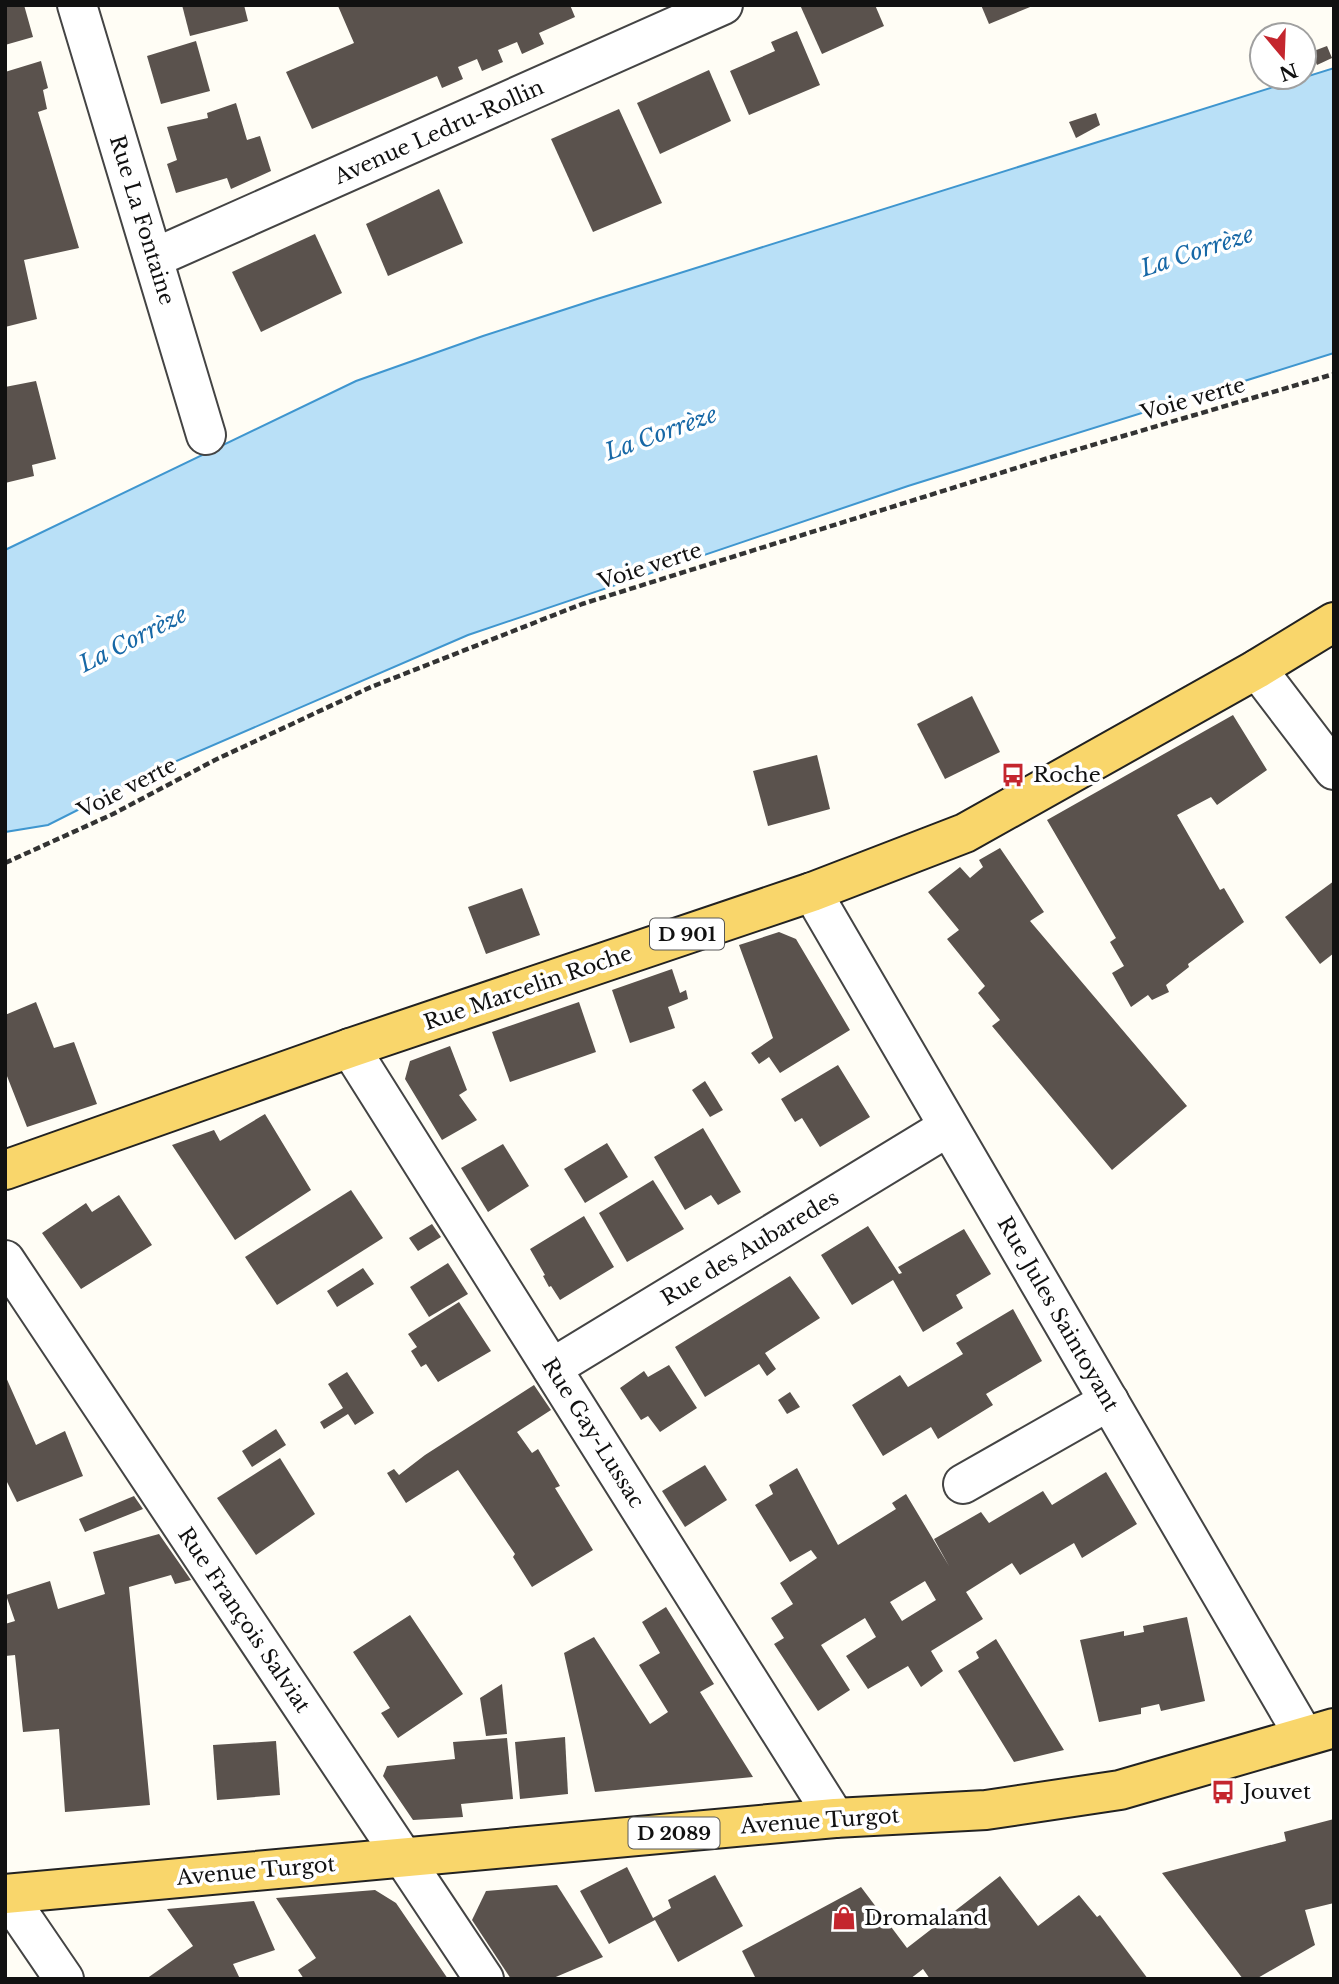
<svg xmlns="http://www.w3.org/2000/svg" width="1339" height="1984" font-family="'Libre Baskerville',serif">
<rect width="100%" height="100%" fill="#fffdf5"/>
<!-- water -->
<path fill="#b9e0f7" stroke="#3f96cf" stroke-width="2" d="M1334,68V353L908,486L468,635L165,766L48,825L5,832V550L356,381L483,336L597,299Z"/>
<!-- building -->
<g fill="#5a524d" fill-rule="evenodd">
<path d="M5,5H24L33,37L5,45Z"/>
<path d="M182,5H244L248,21L190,36Z"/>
<path d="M341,5H570L575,17L539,33L544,44L522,54L517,42L498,50L503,62L482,71L477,59L458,67L463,79L442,88L437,76L312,129L286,72L354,43L338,6Z"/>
<path d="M800,5H875L884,26L822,54Z"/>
<path d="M981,5H1035L989,24Z"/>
<path d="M797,31L820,85L749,115L730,71L775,51L771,42Z"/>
<path d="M196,41L210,91L161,104L147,56Z"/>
<path d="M1327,46L1332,58L1317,65L1311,52Z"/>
<path d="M41,61L48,88L43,90L47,109L38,112L79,248L24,260L37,319L5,327V72Z"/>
<path d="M709,70L731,121L660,154L637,103Z"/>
<path d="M236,103L247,140L260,136L271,171L231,189L227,178L176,193L167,164L177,160L167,127L208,118L207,113Z"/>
<path d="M619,109L662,203L593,232L551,139Z"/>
<path d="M1096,113L1100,125L1076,138L1069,122Z"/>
<path d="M439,189L463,243L388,276L366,224Z"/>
<path d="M315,234L342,293L261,332L232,272Z"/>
<path d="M36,381L56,459L32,465L34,476L5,483V387Z"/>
<path d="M972,696L1000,752L945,779L917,724Z"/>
<path d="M1233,715L1267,770L1217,805L1211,797L1177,815L1220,890L1224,888L1244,922L1188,964L1189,967L1166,985L1169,992L1152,1000L1148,995L1131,1007L1112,973L1124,966L1110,942L1116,938L1047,820Z"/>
<path d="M817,755L830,809L768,826L753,771Z"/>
<path d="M1000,848L1044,912L1030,921L1187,1106L1112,1170L992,1026L1000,1020L978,993L985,986L947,939L959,930L928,892L960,867L970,878L983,867L979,860Z"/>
<path d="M1334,881V953L1320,964L1285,917Z"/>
<path d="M522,888L540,935L486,954L468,907Z"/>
<path d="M779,932L796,939L850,1030L780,1073L769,1057L759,1064L751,1053L773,1038L739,945Z"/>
<path d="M672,969L680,993L686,990L688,999L668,1007L675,1028L630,1043L612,990Z"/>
<path d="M36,1002L54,1048L74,1042L97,1104L27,1127L5,1071V1015Z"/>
<path d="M579,1002L596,1052L510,1082L492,1032Z"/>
<path d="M450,1046L467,1090L459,1095L477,1120L442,1140L405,1079L410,1061Z"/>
<path d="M838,1065L870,1117L820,1147L802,1118L795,1122L781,1099Z"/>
<path d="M705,1081L723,1110L710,1117L692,1090Z"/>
<path d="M265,1114L311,1190L235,1240L172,1145L214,1130L220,1141Z"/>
<path d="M703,1128L741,1192L718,1205L711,1195L685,1210L654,1157Z"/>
<path d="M607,1143L628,1177L585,1203L564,1169Z"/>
<path d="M503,1144L529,1186L488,1212L461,1168Z"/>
<path d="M653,1180L684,1229L627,1262L599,1213Z"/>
<path d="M351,1190L383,1238L277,1305L245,1257Z"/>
<path d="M119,1195L152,1245L81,1289L42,1233L86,1203L92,1212Z"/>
<path d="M584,1216L614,1267L560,1300L551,1286L549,1287L543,1276L545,1275L530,1249Z"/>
<path d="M432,1224L441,1237L418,1251L409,1238Z"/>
<path d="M868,1226L899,1274L902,1273L898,1267L964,1229L991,1274L956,1295L963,1308L923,1332L893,1280L852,1305L821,1255Z"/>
<path d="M448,1263L468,1294L429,1317L410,1287Z"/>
<path d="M363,1268L374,1284L337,1307L327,1291Z"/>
<path d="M790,1276L820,1318L765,1353L776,1369L767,1376L759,1364L705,1397L675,1347Z"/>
<path d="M459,1302L491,1351L438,1382L426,1364L421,1367L411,1351L417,1347L408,1334Z"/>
<path d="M1013,1309L1042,1361L986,1394L993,1405L938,1439L931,1427L883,1456L852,1405L900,1375L908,1387L963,1354L956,1343Z"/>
<path d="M669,1365L697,1408L660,1432L648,1416L641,1420L620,1388L644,1371L648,1377Z"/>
<path d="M347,1372L374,1413L355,1425L348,1414L324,1429L320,1422L343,1408L328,1384Z"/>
<path d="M5,1375L36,1445L65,1431L83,1476L17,1502L5,1478Z"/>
<path d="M534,1385L551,1410L517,1432L532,1453L538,1449L560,1486L555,1488L593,1550L532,1587L513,1557L515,1554L458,1470L406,1503L387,1473L394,1469L399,1475L425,1455Z"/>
<path d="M790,1392L800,1407L787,1414L778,1400Z"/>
<path d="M276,1429L286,1445L252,1467L242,1451Z"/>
<path d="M280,1458L315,1514L256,1555L217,1498Z"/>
<path d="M705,1465L727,1500L685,1527L662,1491Z"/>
<path d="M797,1468L838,1545L896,1509L892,1503L906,1494L949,1566L934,1539L981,1512L989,1523L1043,1491L1052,1505L1106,1472L1137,1524L1082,1558L1074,1543L1020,1575L1012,1563L966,1592L983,1619L931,1651L943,1671L921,1687L908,1666L868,1689L846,1656L876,1637L865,1618L821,1645L850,1690L818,1711L774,1644L784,1638L771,1618L793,1604L780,1583L817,1558L811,1550L790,1562L755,1505L773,1494L769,1485ZM925,1581L936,1600L902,1621L890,1602Z"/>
<path d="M134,1496L143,1509L85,1532L79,1519Z"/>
<path d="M159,1534L191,1580L175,1584L171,1575L129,1587L150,1805L65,1812L59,1729L23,1732L15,1655L5,1656V1624L15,1621L6,1595L50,1581L58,1609L105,1594L93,1552Z"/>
<path d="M666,1607L714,1684L700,1692L753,1777L595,1792L564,1653L594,1637L650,1724L668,1712L639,1665L660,1653L642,1622Z"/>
<path d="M410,1615L463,1694L398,1738L381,1713L390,1708L353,1652Z"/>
<path d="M1187,1617L1205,1701L1161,1711L1159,1704L1141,1708V1714L1099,1722L1080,1640L1124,1631V1636L1144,1632L1143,1626Z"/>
<path d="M996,1639L1064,1750L1014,1762L958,1671L979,1658L976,1652Z"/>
<path d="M502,1684L507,1734L486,1736L480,1698Z"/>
<path d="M565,1737L568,1794L520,1799L515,1742Z"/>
<path d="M507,1738L513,1799L461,1804L463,1817L413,1820L383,1776L387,1766L455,1759L453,1742Z"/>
<path d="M276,1741L280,1795L217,1800L213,1745Z"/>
<path d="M1334,1819V1903L1305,1910L1315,1945L1256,1979H1243L1162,1873L1286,1841L1284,1832Z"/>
<path d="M627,1867L653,1918L671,1908L668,1900L715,1875L743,1926L678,1962L655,1920L609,1944L580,1891Z"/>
<path d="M1000,1876L1038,1926L1079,1895L1097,1917L1100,1915L1148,1979H930L923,1969L910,1979H756L742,1951L861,1887L907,1948Z"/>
<path d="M557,1885L603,1957L551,1979H511L472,1920L486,1891Z"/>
<path d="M375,1890L396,1903L448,1979H304L298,1970L316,1958L276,1898Z"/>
<path d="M254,1901L275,1950L233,1964L240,1979H146L193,1946L167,1909Z"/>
</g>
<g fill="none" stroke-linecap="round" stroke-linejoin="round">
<!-- minor casing -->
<g stroke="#444" stroke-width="42">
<g id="minor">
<path d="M77,5L206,435"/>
<path d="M154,258L723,5"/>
<path d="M1257,669L1334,770"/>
<path d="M812,892L1304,1736"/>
<path d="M350,1048L835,1818"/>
<path d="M5,1260L484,1979"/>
<path d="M552,1368L948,1127"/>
<path d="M963,1484L1109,1401"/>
<path d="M6,1894L64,1979"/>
</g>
</g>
<!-- primary casing -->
<g stroke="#222" stroke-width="42">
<g id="primary">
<path d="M5,1170L350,1048L812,892L965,833L1257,669L1334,622"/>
<path d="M5,1894L835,1818L986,1810L1120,1790L1334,1728"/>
</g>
</g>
<!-- path -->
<path stroke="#333" stroke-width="4.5" stroke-dasharray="7 3.5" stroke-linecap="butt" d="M5,863L113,814L215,760L371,687L582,604L1045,459L1334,374"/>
<!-- minor -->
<use href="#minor" stroke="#fff" stroke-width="38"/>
<!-- primary -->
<use href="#primary" stroke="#f9d66b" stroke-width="38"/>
</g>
<!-- icons -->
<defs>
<g id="bus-bare" transform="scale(1.89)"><path d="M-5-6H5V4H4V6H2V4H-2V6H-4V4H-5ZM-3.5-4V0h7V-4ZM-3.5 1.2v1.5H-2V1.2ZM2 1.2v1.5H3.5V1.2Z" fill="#c4262e" stroke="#fff" stroke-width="2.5" paint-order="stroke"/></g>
<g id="shop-bare" transform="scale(1.89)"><path d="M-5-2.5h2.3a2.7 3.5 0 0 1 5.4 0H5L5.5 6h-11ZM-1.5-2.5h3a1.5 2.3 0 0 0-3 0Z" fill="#c4262e" stroke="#fff" stroke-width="2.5" paint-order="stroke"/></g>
</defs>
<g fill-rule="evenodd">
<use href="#bus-bare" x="1013" y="775"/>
<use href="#bus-bare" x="1223" y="1792"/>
<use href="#shop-bare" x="844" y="1918"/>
</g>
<g text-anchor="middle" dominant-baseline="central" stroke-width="7" stroke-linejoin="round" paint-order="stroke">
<!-- shield labels -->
<g fill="#fff" stroke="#585858" stroke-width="2">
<rect x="650" y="918.5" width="74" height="31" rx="5"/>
<rect x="628.5" y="1817.5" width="91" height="31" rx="5"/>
</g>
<g font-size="19" font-weight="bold" fill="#111">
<text x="687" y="934">D 901</text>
<text x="674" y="1833">D 2089</text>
</g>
<!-- street labels -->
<g font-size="21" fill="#111" stroke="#fff">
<text transform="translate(439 132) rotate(-24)">Avenue Ledru-Rollin</text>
<text transform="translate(142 220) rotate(73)">Rue La Fontaine</text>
<text transform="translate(1193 399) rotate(-16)">Voie verte</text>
<text transform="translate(650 566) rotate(-18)">Voie verte</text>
<text transform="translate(127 788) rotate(-27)">Voie verte</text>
<text transform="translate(528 988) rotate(-19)">Rue Marcelin Roche</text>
<text transform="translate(750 1248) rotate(-31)">Rue des Aubaredes</text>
<text transform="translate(1058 1314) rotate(60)">Rue Jules Saintoyant</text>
<text transform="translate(593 1433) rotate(58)">Rue Gay-Lussac</text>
<text transform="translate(244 1620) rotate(56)">Rue François Salviat</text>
<text transform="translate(820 1821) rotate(-4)">Avenue Turgot</text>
<text transform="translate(256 1871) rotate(-5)">Avenue Turgot</text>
</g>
<!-- poi labels -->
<g font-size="21" fill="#111" stroke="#fff" text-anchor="start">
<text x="1033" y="775">Roche</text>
<text x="1243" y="1792">Jouvet</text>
<text x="864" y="1918">Dromaland</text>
</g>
<!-- water labels -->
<g font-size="23" font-style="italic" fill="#1768a6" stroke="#fff">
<text transform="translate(1197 251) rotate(-18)">La Corrèze</text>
<text transform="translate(661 433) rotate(-20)">La Corrèze</text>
<text transform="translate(133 639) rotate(-27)">La Corrèze</text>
</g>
</g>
<!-- border -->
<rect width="1339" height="1984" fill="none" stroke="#111111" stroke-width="14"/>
<!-- north arrow -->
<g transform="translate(1283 56) rotate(161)"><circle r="33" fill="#ffffff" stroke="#a0a0a0" stroke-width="2"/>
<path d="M0-5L12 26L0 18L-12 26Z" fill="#c4262e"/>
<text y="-10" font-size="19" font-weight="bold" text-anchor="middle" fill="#111111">N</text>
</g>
</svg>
